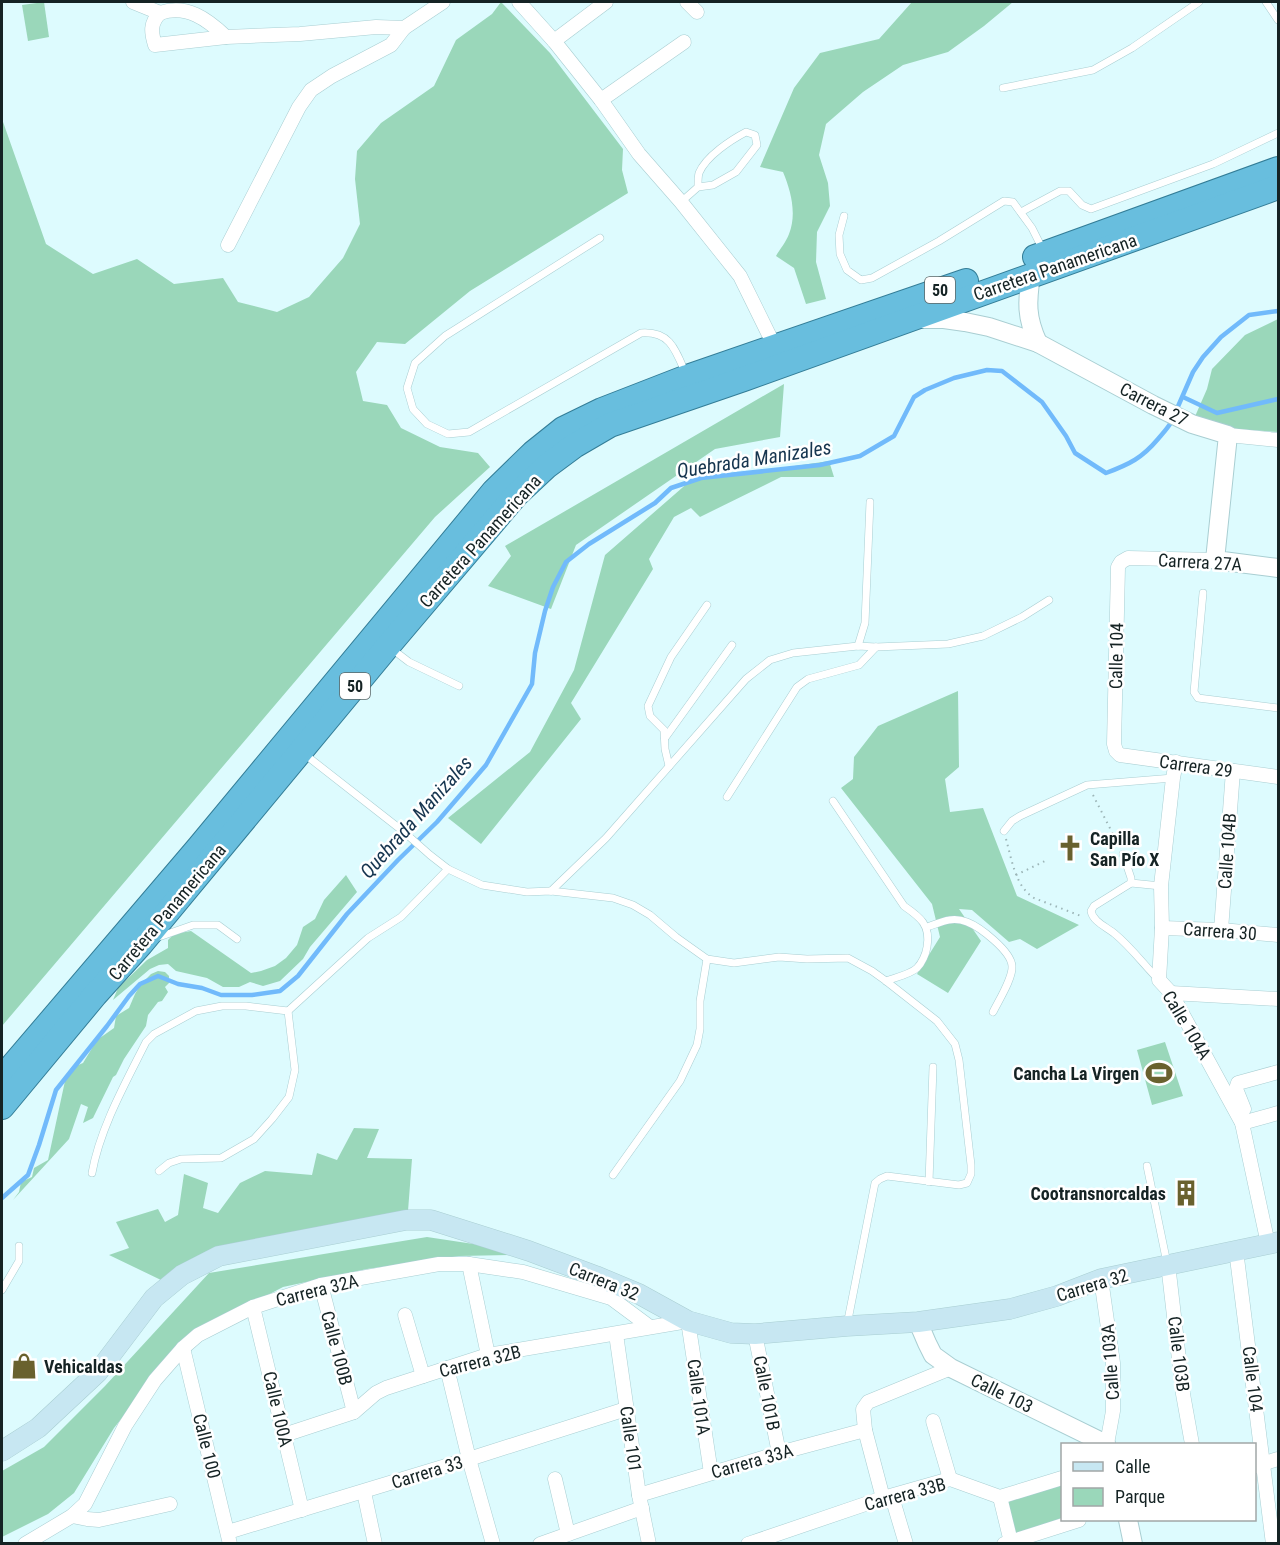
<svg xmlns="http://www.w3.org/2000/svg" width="1280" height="1545" font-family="'Roboto Condensed',sans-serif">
<rect width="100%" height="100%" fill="#ddfbfe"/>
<!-- green -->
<g fill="#9ad7ba">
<path d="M44,2L49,37L28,41L22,5Z"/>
<path d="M501,2L550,53L623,149L622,170L628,193L470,291L405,344L377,342L356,372L363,401L387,405L401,428L440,447L478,453L490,467L435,517L2,1026V119L46,244L93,274L137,259L174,284L223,278L238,302L277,312L309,297L343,258L360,224L355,179L357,151L381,123L434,86L456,40L492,14Z"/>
<path d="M912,2H1013L984,26L948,52L903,65L863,92L826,124L819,155L828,183L830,206L817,232L816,262L826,299L806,304L794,268L776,256C780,249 786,242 789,234C797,214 791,191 783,172L760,167L794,88L820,53L879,39Z"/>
<path d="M1278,319V432L1235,429L1193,421L1207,389L1212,369L1245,335Z"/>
<path d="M784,384L780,437L715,449L576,545L551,609L488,586L511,556L505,546Z"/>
<path d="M829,461L834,477H781L700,517L691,508L674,517L649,559L653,569L571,703L581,719L481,844L448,818L530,752L574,670L605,555L690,481Z"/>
<path d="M958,691L959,767L945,779L950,812L983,808L1017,896L1079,925L1037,949L1020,939L1009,942L972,910L959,909L981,941L948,993L917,974L940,937L932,904L841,788L853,779L854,757L878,726Z"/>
<path d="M346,875L357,892L310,947L303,959L280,981L263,986L250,982L239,987H223L207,978L176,971L168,964L159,965L150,969L113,1000L118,988L147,960L168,948V940L174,934L191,931L251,973L261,971L275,966L286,958L297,945L303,927L315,919L324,900Z"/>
<path d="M158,971L165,972L169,976V983L165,987L168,992L162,1001L158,1002L148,1015L146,1026L124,1059L116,1075L113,1077L93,1118L83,1123L88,1107L81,1104L69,1139L13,1200L19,1192L21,1182L32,1177L34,1168L48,1160L65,1081L71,1068L83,1063L97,1040L114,1028L116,1016L129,1008L135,994L141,984L151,974Z"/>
<path d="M1165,1042L1183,1096L1152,1105L1137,1050Z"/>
<path d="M354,1128L379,1129L367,1158L412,1159L408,1211L161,1280L109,1255L129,1248L116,1222L158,1209L165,1222L178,1215L184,1174L208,1183L203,1208L218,1213L240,1183L265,1171L312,1175L317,1153L337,1160Z"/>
<path d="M427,1237L500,1248L509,1255L459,1256L367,1269L283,1287L184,1339L114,1428L74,1493L48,1514L2,1537V1471L44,1447L105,1386L209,1273Z"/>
<path d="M1062,1482V1520L1017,1537L1006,1500Z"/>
</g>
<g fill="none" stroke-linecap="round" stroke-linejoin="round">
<!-- stream -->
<g stroke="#71bafb" stroke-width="4.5">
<path d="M1183,397L1217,413L1278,399"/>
<path d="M1176,411L1193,372L1203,357L1221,337L1249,315L1278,311"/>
<path d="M2,1198L28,1175L39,1145L56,1090L107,1026L129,996L140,984L158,976L178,984L202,988L221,995H252L280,991L298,976L347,914L398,860L437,822L486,765L532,684L535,653L545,611L553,587L566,562L589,544L655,503L671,488L701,478L820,465L860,456L894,436L914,397L925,390L954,378L987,370L1002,371L1042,402L1066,436L1075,453L1106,473C1130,464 1142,458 1158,439C1164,432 1169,427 1173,419"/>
</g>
<!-- service casing -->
<g stroke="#a9ced2" stroke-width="8">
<g id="service">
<path d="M1266,2L1278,20"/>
<path d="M1003,88L1093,70L1132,48L1199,2"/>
<path d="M681,202L698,187L713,185L736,172L757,145L755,135L746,132C731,140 706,156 699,173C698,176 698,183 698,187"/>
<path d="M1021,212L1060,191H1069L1082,205L1091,209L1213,164L1278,133"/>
<path d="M844,216L839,235L840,254L847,270L861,280L872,278L939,241L1004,201L1013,202L1032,228L1043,250"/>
<path d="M600,238L445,336L415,363L407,388L413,409L427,424L448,434L469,432L641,333C669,331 675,348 685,372"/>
<path d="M1203,593L1194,692L1198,698L1278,708"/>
<path d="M858,646L865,623L870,502"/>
<path d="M392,649L409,662L459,686"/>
<path d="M665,738L732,645"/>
<path d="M303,753L404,832L430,855L448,869L482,885L527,892L551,891L613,898L633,905L650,915L676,937L707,959L734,963L779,957L807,959L848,958L872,971L886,981L937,1021L955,1044L959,1060L971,1165V1174L967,1183L959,1185L887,1176L880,1179L875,1183L847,1325"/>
<path d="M669,766L665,749L664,730L650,716L648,706L671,657L707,605"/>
<path d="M727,797L797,687L808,679L859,665L876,647"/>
<path d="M833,801L904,906C920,917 931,925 927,947C926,954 922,963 917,968C911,974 894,978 886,981"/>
<path d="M1004,831L1012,821L1020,816L1087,785L1173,778"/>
<path d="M1123,854L1131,878V883L1094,906L1091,911C1093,922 1107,927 1115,934C1131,947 1144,965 1159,980"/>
<path d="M1131,883L1161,886"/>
<path d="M551,891L606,838L746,679L770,660L793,653L858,646L876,647L948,644L983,636L1022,617L1049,600"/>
<path d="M927,927C934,925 942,921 949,920C954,919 962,920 967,922C980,927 1011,951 1012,966C1013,978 999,1000 993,1012"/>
<path d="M156,938L193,925H218L237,939"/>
<path d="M1147,1166L1167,1263"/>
<path d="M159,1171L169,1163L181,1159L221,1158L254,1139L272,1119L289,1097L295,1070L288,1011"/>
<path d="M92,1173C100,1128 126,1082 146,1042L154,1034L196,1011L222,1006H246L288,1011L368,938L401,917L448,869"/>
<path d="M613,1175L680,1081L697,1045L700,1029V1001L707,959"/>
<path d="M929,1182L933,1067"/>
<path d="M2,1290L19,1261V1246"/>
</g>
</g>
<!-- minor casing -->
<g stroke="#a9ced2" stroke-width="15">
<g id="minor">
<path d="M133,2L160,13C150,23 151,32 155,45L226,37L300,34L376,27L404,28L443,2"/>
<path d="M519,2L554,41L601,100L639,154L681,202L740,276L775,347"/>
<path d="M687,2L697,12"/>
<path d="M160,13C187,4 207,19 226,37"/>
<path d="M554,41L606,2"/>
<path d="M601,100L684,42"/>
<path d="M228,245L299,107L311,90L332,76L391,45L404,28"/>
<path d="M1228,435L1278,440"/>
<path d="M1215,560L1128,558L1121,562L1118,567L1114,744L1116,751L1120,755L1278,777"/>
<path d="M1176,762L1173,778L1161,886L1162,928L1159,980L1171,993L1242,1123L1268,1244"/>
<path d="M1162,928L1221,930L1278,935"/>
<path d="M1221,930L1233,771"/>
<path d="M1171,993L1278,999"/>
<path d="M1244,1109L1236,1089L1238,1083L1278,1072"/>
<path d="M1242,1123L1278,1113"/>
<path d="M1236,1250L1273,1544"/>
<path d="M469,1264L488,1355"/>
<path d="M1168,1264L1183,1394L1192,1444"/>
<path d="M1101,1279L1113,1363V1411L1107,1444"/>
<path d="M321,1285L354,1412"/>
<path d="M253,1307L302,1510"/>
<path d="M405,1315L423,1376"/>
<path d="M616,1334L639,1495L649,1544"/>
<path d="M755,1334L779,1453"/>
<path d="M183,1348L230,1544"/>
<path d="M447,1368L469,1459L493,1544"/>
<path d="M933,1421L950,1479"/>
<path d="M284,1435L354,1412L376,1393L386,1388L488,1355L688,1321L711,1473"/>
<path d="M1255,1466L1278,1459"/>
<path d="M555,1479L568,1534"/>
<path d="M364,1492L375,1544"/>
<path d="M639,1495L779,1453L865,1430"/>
<path d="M892,1497L906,1544"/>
<path d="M1000,1497L1011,1542"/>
<path d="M883,1498L865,1430L863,1409L868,1402L951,1368"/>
<path d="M72,1516L87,1519L99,1520L170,1504"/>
<path d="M228,1532L469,1459L626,1409"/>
<path d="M25,1544L72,1516L85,1504L125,1426L155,1380L183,1348L198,1335L253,1307L321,1285L439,1264H469L523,1272L611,1298L650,1327"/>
<path d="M540,1544L642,1508"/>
<path d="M748,1544L883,1498L950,1479L1000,1497L1062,1478"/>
<path d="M1004,1544L1079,1520"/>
</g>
</g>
<!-- tertiary casing -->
<g stroke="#a9ced2" stroke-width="20">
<g id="tertiary">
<path d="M1031,275C1027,302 1026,317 1038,343"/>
<path d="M923,319H944L965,322L989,327L1038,343L1153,405L1192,424L1228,435L1215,560L1278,568"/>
<path d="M918,1322L927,1343L933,1355L951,1368L1106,1444"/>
<path d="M1128,1520L1133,1544"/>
</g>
</g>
<!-- secondary casing -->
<g stroke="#a9ced2" stroke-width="21">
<path id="secondary" d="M2,1451L38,1428L98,1372L154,1298L182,1275L219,1256L406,1220H431L529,1251L596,1276L639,1294L688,1321L731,1333L755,1334L847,1326L918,1322L1010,1309L1057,1296L1101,1279L1278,1242"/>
</g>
<!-- trunk casing -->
<g stroke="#337d97" stroke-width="26">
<g id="trunk">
<path d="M1035,257L1278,169"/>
<path d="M2,1078L199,847L494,491L533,453L563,429L602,410L687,377L966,281"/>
<path d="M2,1107L95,995L141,944L388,646L516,495L547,466L574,446L610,425L744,379L1278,187"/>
</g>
</g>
<!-- path -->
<g stroke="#9cb5b7" stroke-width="2" stroke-dasharray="1.5 4.5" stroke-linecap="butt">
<path d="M1093,795L1119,846"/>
<path d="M1006,839C1012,860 1015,886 1034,898L1081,916"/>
<path d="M1016,875L1045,861"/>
</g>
<!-- service -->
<use href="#service" stroke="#fff" stroke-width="7"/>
<!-- minor -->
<use href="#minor" stroke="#fff" stroke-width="14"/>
<!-- tertiary -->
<use href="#tertiary" stroke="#fff" stroke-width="18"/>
<!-- secondary -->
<use href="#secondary" stroke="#c7e7f2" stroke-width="20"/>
<!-- trunk -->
<use href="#trunk" stroke="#68bede" stroke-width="24"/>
</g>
<!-- icons -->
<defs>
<g id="church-bare" transform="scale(2.07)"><path d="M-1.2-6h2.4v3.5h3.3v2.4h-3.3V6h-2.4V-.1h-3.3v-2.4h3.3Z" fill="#69612e" stroke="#fff" stroke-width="2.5" paint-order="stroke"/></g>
<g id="stadium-bare" transform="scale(2.07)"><path d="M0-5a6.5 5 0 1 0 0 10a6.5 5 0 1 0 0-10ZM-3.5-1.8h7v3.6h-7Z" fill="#69612e" stroke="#fff" stroke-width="2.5" paint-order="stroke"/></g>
<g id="building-bare" transform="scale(2.07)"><path d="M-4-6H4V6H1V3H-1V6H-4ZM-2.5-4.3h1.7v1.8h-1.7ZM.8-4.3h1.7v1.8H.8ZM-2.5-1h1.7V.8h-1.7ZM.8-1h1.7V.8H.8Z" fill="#69612e" stroke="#fff" stroke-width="2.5" paint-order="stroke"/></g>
<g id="shop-bare" transform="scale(2.07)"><path d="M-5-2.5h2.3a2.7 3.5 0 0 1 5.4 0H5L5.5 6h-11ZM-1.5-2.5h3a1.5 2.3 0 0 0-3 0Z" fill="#69612e" stroke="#fff" stroke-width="2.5" paint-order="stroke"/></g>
</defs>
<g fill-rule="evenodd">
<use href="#church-bare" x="1070" y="848"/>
<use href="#stadium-bare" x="1159" y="1073"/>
<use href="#building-bare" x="1186" y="1193"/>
<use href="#shop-bare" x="24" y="1366"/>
</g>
<g text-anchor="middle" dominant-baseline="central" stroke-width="5" stroke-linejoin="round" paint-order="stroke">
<!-- shield labels -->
<g fill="#fff" stroke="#5b6566" stroke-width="1.5">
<rect x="925" y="277" width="30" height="26" rx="4.5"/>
<rect x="340" y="673" width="30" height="26" rx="4.5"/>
</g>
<g font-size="16" font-weight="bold" fill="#152324">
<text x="940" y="290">50</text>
<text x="355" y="686">50</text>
</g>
<!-- street labels -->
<g font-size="18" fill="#152324" stroke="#fff">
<text transform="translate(1055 267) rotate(-19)">Carretera Panamericana</text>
<text transform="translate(1154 404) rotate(27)">Carrera 27</text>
<text transform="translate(480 541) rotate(-48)">Carretera Panamericana</text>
<text transform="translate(1200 562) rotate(3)">Carrera 27A</text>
<text transform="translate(1116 656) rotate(-89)">Calle 104</text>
<text transform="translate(1196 766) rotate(8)">Carrera 29</text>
<text transform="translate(1227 851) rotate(-86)">Calle 104B</text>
<text transform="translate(167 912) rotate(-50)">Carretera Panamericana</text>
<text transform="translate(1220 931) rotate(4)">Carrera 30</text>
<text transform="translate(1187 1025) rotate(59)">Calle 104A</text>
<text transform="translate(604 1281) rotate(22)">Carrera 32</text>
<text transform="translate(1092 1285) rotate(-17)">Carrera 32</text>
<text transform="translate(317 1290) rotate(-14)">Carrera 32A</text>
<text transform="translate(337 1348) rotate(75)">Calle 100B</text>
<text transform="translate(1179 1354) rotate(83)">Calle 103B</text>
<text transform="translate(480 1361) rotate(-14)">Carrera 32B</text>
<text transform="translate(1110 1362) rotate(-94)">Calle 103A</text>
<text transform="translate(1253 1379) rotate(83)">Calle 104</text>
<text transform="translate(767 1393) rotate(79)">Calle 101B</text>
<text transform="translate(1002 1393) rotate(26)">Calle 103</text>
<text transform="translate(699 1397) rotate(82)">Calle 101A</text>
<text transform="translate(278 1409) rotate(77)">Calle 100A</text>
<text transform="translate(631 1439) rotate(82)">Calle 101</text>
<text transform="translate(207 1446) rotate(76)">Calle 100</text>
<text transform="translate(752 1461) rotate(-16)">Carrera 33A</text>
<text transform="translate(427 1472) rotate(-17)">Carrera 33</text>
<text transform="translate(905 1494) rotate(-15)">Carrera 33B</text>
</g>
<!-- poi labels -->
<g font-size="18" font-weight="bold" fill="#152324" stroke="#fff" text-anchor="start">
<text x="1090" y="838">Capilla<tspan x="1090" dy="21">San Pío X</tspan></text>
<text x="1139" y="1073" text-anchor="end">Cancha La Virgen</text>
<text x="1166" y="1193" text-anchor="end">Cootransnorcaldas</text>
<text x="44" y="1366">Vehicaldas</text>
</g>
<!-- water labels -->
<g font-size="20" font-style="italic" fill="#16354f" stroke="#fff">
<text transform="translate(754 459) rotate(-9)">Quebrada Manizales</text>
<text transform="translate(416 817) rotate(-48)">Quebrada Manizales</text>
</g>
</g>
<!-- border -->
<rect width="1280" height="1545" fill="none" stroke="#152324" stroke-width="6"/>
<!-- legend -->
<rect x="1061" y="1443" width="195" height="78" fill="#ffffff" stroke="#a1a7a7" stroke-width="1.5"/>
<rect x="1073" y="1462" width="30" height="9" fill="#c7e7f2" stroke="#a1a7a7" stroke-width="1.5"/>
<text x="1115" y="1473" font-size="18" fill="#152324">Calle</text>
<rect x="1073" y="1488" width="30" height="18" fill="#9ad7ba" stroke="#a1a7a7" stroke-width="1.5"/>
<text x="1115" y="1503" font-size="18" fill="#152324">Parque</text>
</svg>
